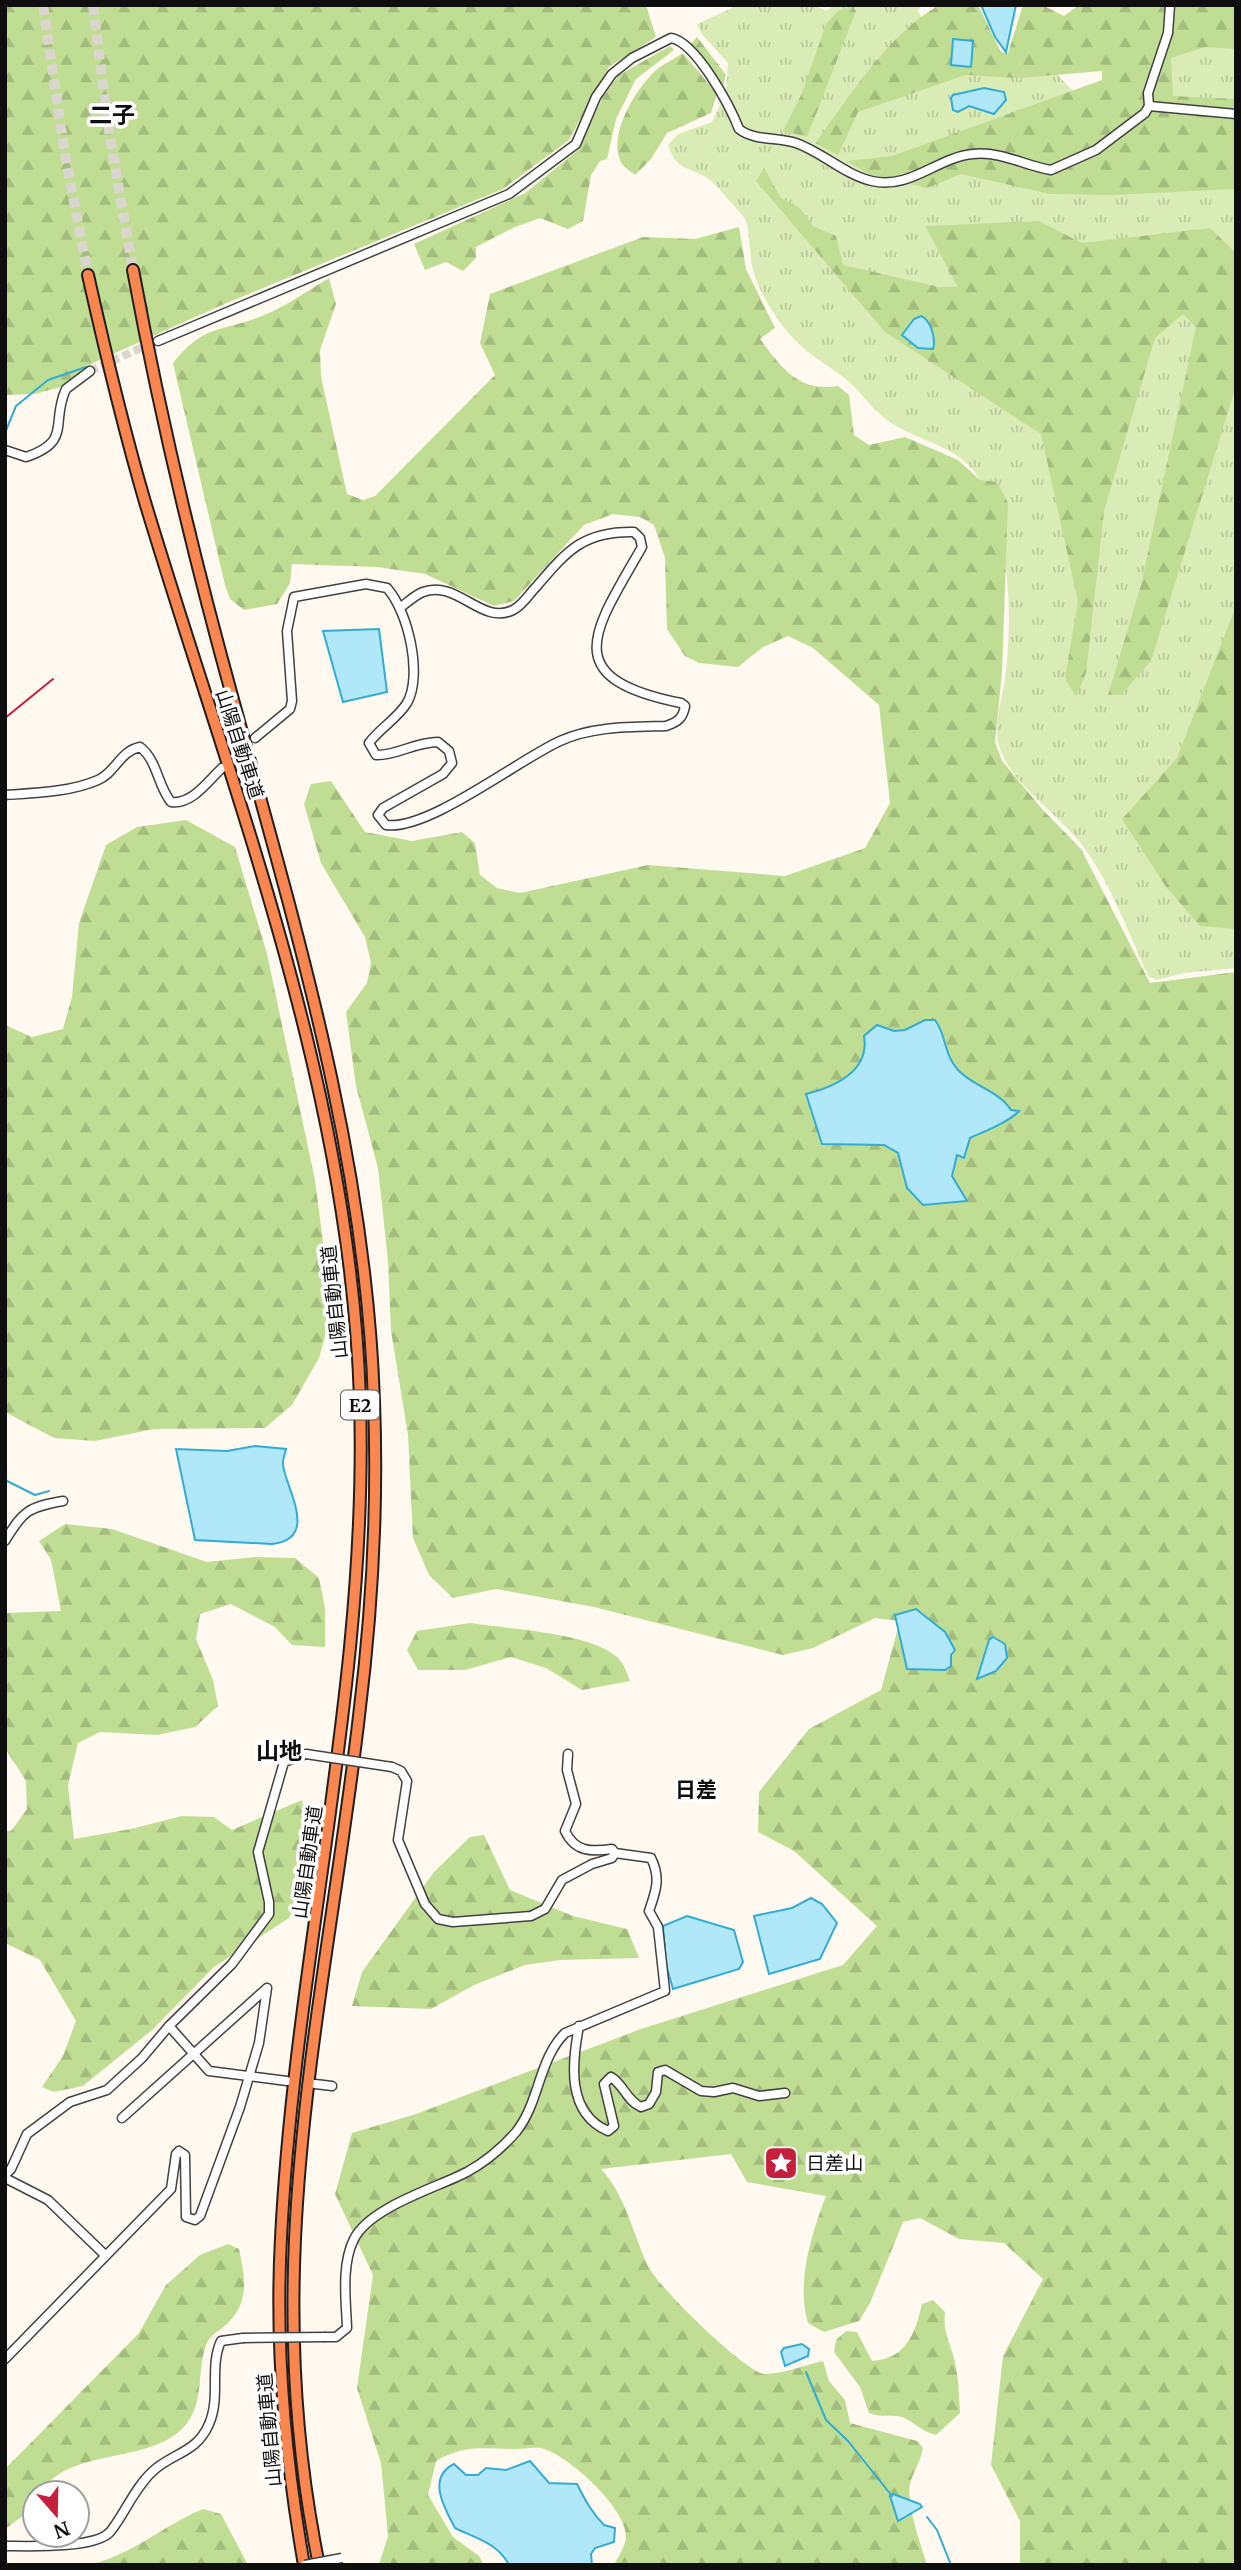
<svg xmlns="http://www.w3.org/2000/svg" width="1241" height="2570" font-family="Merriweather,'Noto Sans JP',serif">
<defs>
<pattern id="grass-tufts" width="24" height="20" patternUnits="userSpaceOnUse" patternTransform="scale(1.75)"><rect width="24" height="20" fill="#d9ecb6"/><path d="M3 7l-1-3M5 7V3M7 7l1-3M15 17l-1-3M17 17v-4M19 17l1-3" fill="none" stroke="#b9c99b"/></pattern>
<pattern id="forest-firs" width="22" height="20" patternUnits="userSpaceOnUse" patternTransform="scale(1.75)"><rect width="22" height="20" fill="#bfde94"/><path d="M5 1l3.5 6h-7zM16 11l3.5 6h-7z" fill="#a3bd7e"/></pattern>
</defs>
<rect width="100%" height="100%" fill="#fff9ef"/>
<!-- grass -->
<path fill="url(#grass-tufts)" d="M731,5H814L826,11L834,5H921L918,11L952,71L1046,62L1095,115L1176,5H1236V968L1184,973L1157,980L1149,977C1128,933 1111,883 1082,845C1059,814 1013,786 1000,749C991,726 1004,695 1006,671C1012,613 1010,543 985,489C965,446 929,446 893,424C874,413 864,395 848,381C833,368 815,359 801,346C780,327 758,293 752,266C750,255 749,226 745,219C743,216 713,181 710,180C691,166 677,173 668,145L678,134L712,122L726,92L728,63L701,33L697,24L732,8Z"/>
<!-- forest -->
<g fill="url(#forest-firs)">
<path d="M5,5H646L656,37L609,67L569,140L503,189L222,305L93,363L64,386L35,394L5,395Z"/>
<path d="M939,5H978L1001,52L1008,53L1023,5H1042L1064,16L1079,5H1236V49L1205,47L1171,58L1173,96L1236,99V189L1113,195L1050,194L961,174L927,188L868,174L847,161L892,156L1102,80V71L1019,78L966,75L858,112L838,155L815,143C851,95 886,36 939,5Z"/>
<path d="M852,6L856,11L807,137L783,131L802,93L826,24L838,11Z"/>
<path d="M697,37L726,75L723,86L690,45Z"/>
<path d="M670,46L674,50L636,79L616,119L607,159L600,161L591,175L583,221L568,229L540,218L515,227L476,247V258L463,271L446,262L425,270L414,244L525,193L577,151L603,97L619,75Z"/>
<path d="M683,53L717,94L711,113L667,133L651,159L635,175C629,170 622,166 620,160C609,132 636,89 655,71C663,64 674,59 683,53Z"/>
<path d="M764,168L781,198L800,208L813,226L836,236L843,265L939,287H958L925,226L1039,221L1082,243L1210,228L1236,253V386L1151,661L1121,695H1108L1141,585L1196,327L1183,314L1155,338L1104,511L1086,673L1076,697L1065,678L1078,601L1041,434L885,332L756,181Z"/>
<path d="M739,227L746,269L775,328L760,339C782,368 798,392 838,386L849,395L854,435L869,445L905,437L958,460L980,480L997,482L1008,503L1002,672L995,742L1002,761L1043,810L1081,849L1150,983L1236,972V2565H1020V2521L991,2465L1003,2356L1043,2279L1004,2243L959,2239L920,2218L903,2222L870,2303L859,2321L824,2332L808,2323C796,2283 811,2235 826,2196L747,2182L731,2154L601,2169C625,2194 633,2234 648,2266C657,2286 747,2374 765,2374C783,2374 805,2365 823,2361L829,2381L845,2400L850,2423L917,2441L923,2448C921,2461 913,2472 910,2484C906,2504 921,2545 927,2565H614C619,2555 626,2546 626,2535C625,2507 567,2454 541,2448C533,2447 522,2449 514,2449C481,2449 466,2444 436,2461L428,2495L453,2537L479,2556L484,2565H379L388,2536L381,2463L357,2388L373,2275L335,2194L352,2133L416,2114L641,2029L843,1965L877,1926L794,1851L758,1832L759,1792L809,1729L881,1690L900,1621L875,1618L813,1648L783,1655L594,1607L496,1589L453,1598L429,1575L413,1538L408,1435L391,1331L388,1261L378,1168L356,1086L346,1012L367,983L371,963L365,937L321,863L304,804L311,784L331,781L365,832L412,841L462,832L475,843L480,875L497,888L520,893L648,865L785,876L865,848L890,803L879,705L813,648L788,636L763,647L738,667L699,663L685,656L667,629L665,558L654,525L640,517L613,514L584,525L514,601L494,606L425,574L377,567L292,564L290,583L277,604L244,610L230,599L225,585L173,363C204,324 222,332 262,316C285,307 307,291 329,278L336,304L320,350L321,377L347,494L363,500L375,496L495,375L480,343L490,294L643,237L695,239Z"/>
<path d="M1236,606V929L1200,926L1166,887L1122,819L1177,758Z"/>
<path d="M186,820L235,847L267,954L315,1180L332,1310L319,1358L292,1405L265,1428L154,1429L95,1441L54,1438L5,1412V1025L32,1037L63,1029L72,997L79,923L106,845L137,827Z"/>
<path d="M65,1524L112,1529L207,1562L255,1557L295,1558L319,1578L325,1608V1647L292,1645L275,1627L231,1604L200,1614L196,1639L213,1680L218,1706L195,1727L157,1735L100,1732L78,1743L68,1785L74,1839L131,1829L182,1816L214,1817L232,1830L302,1800L311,1841L303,1883L289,1918L214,1967L152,2030L83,2086L54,2092L42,2087L63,2056L76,2021L40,1960L5,1943V1832L11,1831L27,1809L26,1781L5,1748V1613L61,1611L51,1560L39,1541Z"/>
<path d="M470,1623C508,1629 589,1632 617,1657C624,1663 627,1673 630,1681L582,1690L546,1668L511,1657L465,1670H418L407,1650L417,1631Z"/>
<path d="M484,1835L510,1890L573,1916L627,1929L639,1958L560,1960L525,1965L474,1985L431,2009L352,2006L362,1972L434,1872L470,1837Z"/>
<path d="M228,2244L239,2249C245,2277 250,2301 228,2323C222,2329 211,2335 208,2341C195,2367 207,2403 183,2428C147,2465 67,2447 41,2493H35L31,2510L5,2529L7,2467L139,2333L166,2285L200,2255Z"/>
<path d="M933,2300L945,2312C942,2336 954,2348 957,2373C959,2386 959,2400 960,2413L936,2435C920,2431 913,2421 902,2417C891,2414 880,2418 869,2413L860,2387L834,2352L836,2340L846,2331L857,2332L872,2361C906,2359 915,2334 922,2304Z"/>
<path d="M203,2509L221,2514L248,2565H89C134,2554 162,2526 203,2509Z"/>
</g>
<!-- water -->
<g fill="#b0e8fa" stroke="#33abd5" stroke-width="2">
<path d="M981,5H1016L1006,52L995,37Z"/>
<path d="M953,39L973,41L971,67L951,65Z"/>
<path d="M984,88L1004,92L1006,100L994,114L969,106L958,112L953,110L951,98L953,95Z"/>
<path d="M921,316C931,320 936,339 933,349L918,348L902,335L914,319Z"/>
<path d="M379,629L387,692L343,702L323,631Z"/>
<path d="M925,1020H935C947,1036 943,1053 958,1070C974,1087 998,1090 1011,1110L1019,1111C1009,1122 985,1131 970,1138L964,1158L957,1155L952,1176L967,1201L923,1205L907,1188L898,1153L884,1145L822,1144L806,1094C835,1087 870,1071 864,1036L877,1025L894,1031L905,1030Z"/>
<path d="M255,1446L286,1449C285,1455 282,1459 283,1465C286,1489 320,1539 272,1544L195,1540L176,1449L227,1451Z"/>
<path d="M916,1609L945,1632L955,1650L951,1655V1666L945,1670L907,1669L895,1615Z"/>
<path d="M993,1637L1005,1644L1007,1658L996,1671L977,1679L989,1640Z"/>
<path d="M811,1898L822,1904L837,1923L820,1959L769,1974L754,1916L792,1908Z"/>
<path d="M687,1916L734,1930L743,1962L739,1969L673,1989L666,1965L663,1926Z"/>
<path d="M802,2344L809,2349L808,2356L785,2366L781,2352L784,2348Z"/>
<path d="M530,2461L549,2483L577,2484C585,2500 592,2513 604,2525L615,2528L614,2542L595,2548L591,2554L592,2565H509C498,2543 475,2538 455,2528C445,2509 426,2478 454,2464L466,2475H478L486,2468L506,2470Z"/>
<path d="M893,2494L920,2504L922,2507L898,2521L890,2496Z"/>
</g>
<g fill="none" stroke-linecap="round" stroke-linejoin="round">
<!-- stream -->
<g stroke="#33abd5" stroke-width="2">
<path d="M5,433L16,406L48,380L86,367"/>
<path d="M5,1480L35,1495L49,1491"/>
<path d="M806,2372L826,2420L848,2441L892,2496"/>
<path d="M927,2517L937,2530L951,2565"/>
</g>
<!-- minor-tunnel -->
<g stroke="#dbd6cd" stroke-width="8" stroke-dasharray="8 4" stroke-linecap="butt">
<path d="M90,371L152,343"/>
<path d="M224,767L248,745"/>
</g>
<!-- highway-tunnel -->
<g stroke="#dbd6cd" stroke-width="10" stroke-dasharray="10 5" stroke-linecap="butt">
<path d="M43,5L64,149L88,275"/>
<path d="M93,5L109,131L133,270"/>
</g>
<!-- minor casing -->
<g stroke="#414141" stroke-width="11">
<g id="minor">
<path d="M1149,106L1236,114"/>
<path d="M158,341L509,194L576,144L596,97L612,74L632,58L671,38C696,42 730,106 739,129C754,141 778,137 796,143C822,152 845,175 872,181C910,190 938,157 973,154C1002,151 1025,166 1051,170L1096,150L1145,113L1149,106L1148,93L1168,33L1170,5"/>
<path d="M5,450L26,457C73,441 50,423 66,389L90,371"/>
<path d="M255,738L290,709L292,701L287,631L294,597L366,584L387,588C408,611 423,675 407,703C397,719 380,728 369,743L376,755C396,756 415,742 438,742L449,751L452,763L443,774L383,808L378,815L386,825C428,831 518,760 560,741C593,726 630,727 666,726C678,722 683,718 685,706L681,703C556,678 594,631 642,547L640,538L634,532C583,531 567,551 536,587C529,594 523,605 513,610C482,626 457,579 423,592C415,595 408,602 401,607"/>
<path d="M5,795C35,793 71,792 98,780C115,773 120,751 140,747C158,761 157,785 171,802C192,805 208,781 222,768"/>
<path d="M5,1541C23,1511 28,1507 63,1501"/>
<path d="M392,1767L401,1771L407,1781L398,1840L425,1904L438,1919L453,1922L531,1916L545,1909L562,1880L592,1864L612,1858L615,1853"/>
<path d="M169,2026L209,2071L287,2081"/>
<path d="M579,2026C572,2062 566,2113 608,2131L614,2126L604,2084L611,2077C624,2085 626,2100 641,2107L649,2104L656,2092L658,2072L665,2070L701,2091L714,2092L733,2088L759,2096L785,2093"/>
<path d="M315,2084L332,2086"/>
<path d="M5,2175L11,2169L27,2134L70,2102L107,2090L142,2058L169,2026L232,1964L269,1914V1902L258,1852L284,1762L306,1754"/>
<path d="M5,2178L48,2200L105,2255"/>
<path d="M326,2337H336L347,2328C346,2300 341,2265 354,2239C370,2207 436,2188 467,2172C485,2162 502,2148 516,2132C540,2102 538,2060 565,2033L665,1991L658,1927L649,1911C656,1891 661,1878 651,1858L615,1853L612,1849C591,1852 575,1852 565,1831L576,1804L567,1770L568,1754"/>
<path d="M5,2359L171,2189L176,2154L179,2151L185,2155L186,2217L195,2220L200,2216L240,2107L259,2043L267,1988L122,2118"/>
<path d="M5,2546C27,2546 95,2549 110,2532C124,2515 135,2487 153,2471C172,2453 197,2453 209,2424C221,2397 209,2367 221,2341L243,2338"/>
</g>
</g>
<!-- highway casing -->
<g stroke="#1f1f1f" stroke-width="14">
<g id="highway">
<path d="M133,270C160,416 194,559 234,703C297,933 366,1160 374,1401C378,1506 372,1612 359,1716C339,1890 303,2063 295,2239C290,2347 297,2458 319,2565"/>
<path d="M88,275C105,351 123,427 145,502C234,797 350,1087 360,1399C369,1682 295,1957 281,2238C275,2348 285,2457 304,2565"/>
</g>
</g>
<!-- minor -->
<use href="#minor" stroke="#fff" stroke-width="8"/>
<!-- highway -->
<use href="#highway" stroke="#fc864f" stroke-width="10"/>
<!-- rail -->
<path stroke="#c61e3d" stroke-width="2" d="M5,718L53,679"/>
<!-- minor-bridge casing -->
<g stroke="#414141" stroke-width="11" stroke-linecap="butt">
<g id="minor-bridge">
<path d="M306,1754L392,1767"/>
<path d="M243,2338L326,2337"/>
<path d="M305,2565L342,2558"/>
</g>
</g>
<!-- minor-bridge -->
<use href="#minor-bridge" stroke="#fff" stroke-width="8"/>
</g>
<!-- icons -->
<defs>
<g id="sight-square" transform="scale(1.75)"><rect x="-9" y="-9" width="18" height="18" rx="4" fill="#c61e3d" stroke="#fff"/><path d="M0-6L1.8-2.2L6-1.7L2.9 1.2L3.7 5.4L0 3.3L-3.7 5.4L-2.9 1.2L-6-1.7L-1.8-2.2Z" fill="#fff"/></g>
</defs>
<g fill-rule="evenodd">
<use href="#sight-square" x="781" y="2163"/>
</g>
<g text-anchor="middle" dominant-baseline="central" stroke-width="7" stroke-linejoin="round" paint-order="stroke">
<!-- shield labels -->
<rect fill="#fff" stroke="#565656" stroke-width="2" x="341" y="1390.5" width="38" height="29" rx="5"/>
<g font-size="18" font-weight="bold" fill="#0e0e0e">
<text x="360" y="1405">E2</text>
</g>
<!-- street labels -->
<g font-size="19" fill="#0e0e0e" stroke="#fff">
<text transform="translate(240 744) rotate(72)">山陽自動車道</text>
<text transform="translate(334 1302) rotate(-96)">山陽自動車道</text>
<text transform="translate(307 1862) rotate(-82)">山陽自動車道</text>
<text transform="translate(269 2430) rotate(-95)">山陽自動車道</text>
</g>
<!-- poi labels -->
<g font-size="19" fill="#0e0e0e" stroke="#fff" text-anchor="start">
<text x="806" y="2163">日差山</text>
</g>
<!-- neighbourhood labels -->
<g font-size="21" font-weight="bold" fill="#0e0e0e" stroke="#fff">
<text x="696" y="1789">日差</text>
</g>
<!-- quarter labels -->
<g font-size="23" font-weight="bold" fill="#0e0e0e" stroke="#fff">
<text x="112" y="114">二子</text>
<text x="279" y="1750">山地</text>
</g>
</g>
<!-- border -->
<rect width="1241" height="2570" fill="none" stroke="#0e0e0e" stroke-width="14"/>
<!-- north arrow -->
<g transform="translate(56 2514) rotate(160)"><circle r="33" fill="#ffffff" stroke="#9f9f9f" stroke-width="2"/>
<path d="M0-5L12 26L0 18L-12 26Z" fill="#c61e3d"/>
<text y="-10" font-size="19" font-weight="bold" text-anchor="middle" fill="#0e0e0e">N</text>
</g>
</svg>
